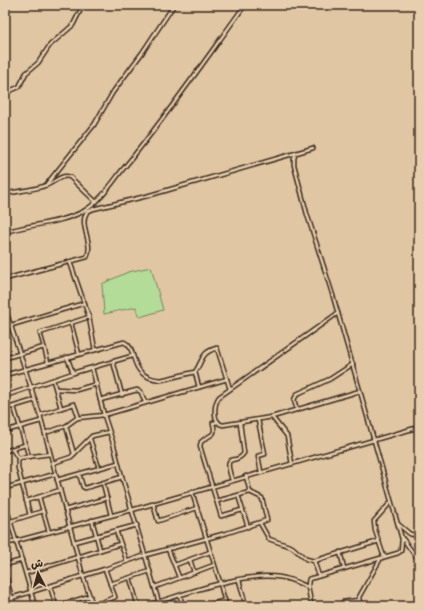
<svg xmlns="http://www.w3.org/2000/svg" width="424" height="611" font-family="'Patrick Hand','Playpen Sans Arabic',sans-serif">
<rect width="100%" height="100%" fill="#e0c6a2"/>
<filter id="ink" filterUnits="userSpaceOnUse"><feTurbulence type="fractalNoise" baseFrequency=".025" numOctaves="2"/><feDisplacementMap in="SourceGraphic" scale="8" xChannelSelector="R" yChannelSelector="G"/><feConvolveMatrix kernelMatrix="1 2 1 2 8 2 1 2 1" color-interpolation-filters="sRGB"/></filter>
<g filter="url(#ink)">
<!-- green -->
<path fill="#b3dc99" stroke="#77835c" d="M151,267L163,310L140,317L136,307L104,314L102,284L128,272Z"/>
<g fill="none" stroke-linecap="round" stroke-linejoin="round">
<!-- street casing -->
<g stroke="#3b2a1e" stroke-width="5.5">
<g id="street">
<path d="M5,93L19,87L26,73L38,63L50,45L73,25L83,5"/>
<path d="M46,185L94,125L113,92L142,53L174,5"/>
<path d="M5,194C18,191 34,190 47,185C55,182 61,174 70,177L96,202"/>
<path d="M5,232C31,224 59,224 84,211C100,202 112,183 123,169C167,116 205,60 245,5"/>
<path d="M70,262L89,317L95,350"/>
<path d="M5,279L87,257C94,242 78,225 87,212L93,209L147,196L296,153"/>
<path d="M5,308L40,415L83,576L93,606"/>
<path d="M338,313L219,397C214,404 212,423 223,425L272,417L360,391"/>
<path d="M71,323L79,354"/>
<path d="M5,327L85,303"/>
<path d="M44,347L48,362"/>
<path d="M67,357L73,373"/>
<path d="M5,358L44,347L40,333L89,317"/>
<path d="M113,361L122,395"/>
<path d="M92,368L104,415L114,446L122,477L160,606"/>
<path d="M195,372L199,387"/>
<path d="M5,375L124,342C139,348 126,377 161,380L195,372C204,359 200,353 217,348L230,389"/>
<path d="M53,380L61,408L74,404L78,415L77,418"/>
<path d="M56,389L76,390L97,384"/>
<path d="M5,396L73,373L132,356"/>
<path d="M100,400L137,390L141,392L145,402"/>
<path d="M14,407L29,457"/>
<path d="M5,409L35,400"/>
<path d="M297,410L294,400L297,394L330,379L353,364"/>
<path d="M40,415L61,408"/>
<path d="M272,417L287,436L292,464"/>
<path d="M258,420L265,454L258,456L261,472"/>
<path d="M218,422L213,423C217,438 210,433 201,442L200,446L202,453L221,516L242,510"/>
<path d="M66,426L74,454"/>
<path d="M5,431L41,421"/>
<path d="M45,433L66,426L77,418L104,415L227,379"/>
<path d="M90,439L99,468"/>
<path d="M12,449L18,458V468L30,515"/>
<path d="M5,451L25,445"/>
<path d="M18,458L50,454"/>
<path d="M53,463L71,457L92,436L109,432"/>
<path d="M79,474L83,487L85,488L122,477"/>
<path d="M246,476L250,492"/>
<path d="M57,480L118,463"/>
<path d="M232,480C222,449 236,467 244,453L240,423"/>
<path d="M103,483L111,515"/>
<path d="M5,488L55,474"/>
<path d="M192,492L219,579L226,606"/>
<path d="M238,495L248,527"/>
<path d="M39,497L49,532"/>
<path d="M26,501L60,490"/>
<path d="M5,503L35,606"/>
<path d="M153,503L158,521L197,508"/>
<path d="M65,510L107,498"/>
<path d="M92,520L100,550"/>
<path d="M5,523L43,511"/>
<path d="M260,523L269,539L292,547L306,559L314,561L379,541"/>
<path d="M398,524L410,534L419,536"/>
<path d="M116,531L127,561"/>
<path d="M403,539L419,561"/>
<path d="M74,542L137,525"/>
<path d="M5,544L132,510L419,427"/>
<path d="M168,549L179,577"/>
<path d="M340,552L344,568"/>
<path d="M384,557L375,530L374,521L391,502"/>
<path d="M190,560L194,572"/>
<path d="M314,561L319,576"/>
<path d="M5,565L22,560"/>
<path d="M175,565L210,552"/>
<path d="M5,573L14,606"/>
<path d="M26,573L120,544"/>
<path d="M130,578L138,606"/>
<path d="M239,580L246,606"/>
<path d="M110,584L150,571"/>
<path d="M50,586L56,606"/>
<path d="M155,587L214,565"/>
<path d="M180,596L183,606"/>
<path d="M5,600L105,569L146,555L227,533L267,520L262,498L250,492L217,501"/>
<path d="M93,605L105,601L115,597L105,569"/>
<path d="M57,606L90,596"/>
<path d="M145,606C183,595 241,572 279,577C289,578 299,583 308,587"/>
<path d="M206,606L225,600"/>
<path d="M311,606C311,597 306,587 309,579L398,553L401,551L402,539L333,296L307,214L294,165V158L296,153L313,148"/>
<path d="M341,606L343,602L359,600"/>
<path d="M360,606L359,597L381,558"/>
</g>
</g>
<!-- street -->
<use href="#street" stroke="#e6ceae" stroke-width="2.5"/>
</g>
</g>
<!-- margin -->
<rect width="424" height="611" fill="none" stroke="#e6ceae" stroke-width="20"/>
<rect x="10" y="10" width="404" height="591" fill="none" stroke="#3b2a1e" stroke-width="1.5" filter="url(#ink)"/>
<!-- north arrow -->
<g transform="translate(38 573) rotate(354)" stroke="#e6ceae" stroke-width="3" paint-order="stroke">
<path d="M0-3L7 15L0 10L-7 15Z" fill="#3b2a1e"/>
<text y="-6" font-size="11" font-weight="bold" text-anchor="middle" fill="#3b2a1e">ش</text>
</g>
</svg>
